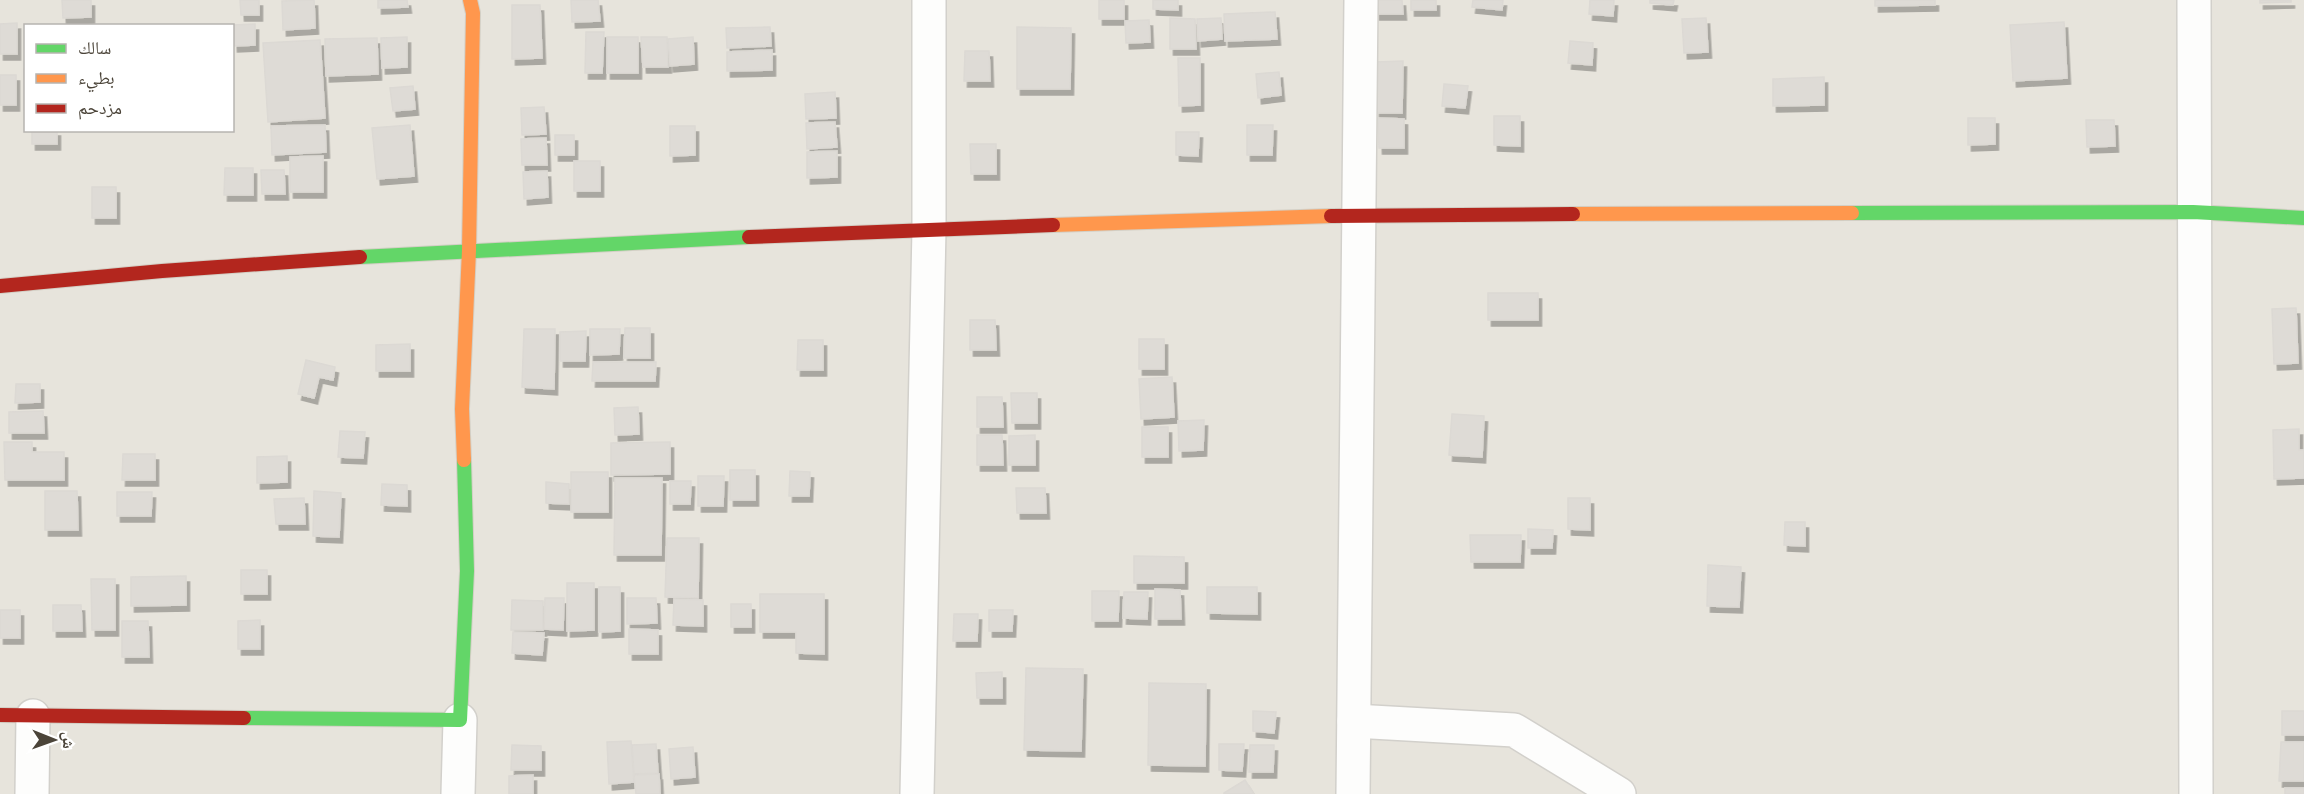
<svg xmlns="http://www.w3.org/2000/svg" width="2304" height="794" font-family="Signika,'Noto Naskh Arabic',sans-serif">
<defs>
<filter id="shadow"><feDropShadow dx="3.5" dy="6" stdDeviation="0" flood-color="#0004"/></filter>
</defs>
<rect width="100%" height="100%" fill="#f4f2ee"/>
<!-- residential -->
<path fill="#e7e4dc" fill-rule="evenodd" d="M0,0H2304V794H0ZM26,26H232V130H26Z"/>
<!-- building -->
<g fill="#dedbd6" stroke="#dcd9d4" stroke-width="1.5" filter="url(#shadow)">
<path d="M62,0H91V17L63,18Z"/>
<path d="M240,0H259V15H241Z"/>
<path d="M314,0L315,28L283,30L282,1Z"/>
<path d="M378,0H407L408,7L378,8Z"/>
<path d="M571,0H598L600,21L572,22Z"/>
<rect x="1099" y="0" width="25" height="19"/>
<path d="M1153,0H1178V10L1153,9Z"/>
<path d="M1376,0H1402L1403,14H1376Z"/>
<rect x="1411" y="0" width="25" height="10"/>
<path d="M1473,0H1503L1502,10L1472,7Z"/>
<path d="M1590,0H1614L1613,16L1589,14Z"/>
<path d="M1650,0H1674L1673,5L1650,3Z"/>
<path d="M1875,0H1935V5L1875,6Z"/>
<path d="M2260,0H2291V2L2260,3Z"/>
<path d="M512,5H540L542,58L512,59Z"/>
<path d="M1275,12L1277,39L1225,41L1224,14Z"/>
<path d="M1170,18L1195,19L1196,49H1170Z"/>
<path d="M1221,18L1222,39L1198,41L1197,19Z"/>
<path d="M1706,18L1708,52L1684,53L1682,19Z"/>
<path d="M1149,20L1150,42L1126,43L1125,21Z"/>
<path d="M2064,22L2067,78L2013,81L2010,25Z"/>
<path d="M17,23V54H0V24Z"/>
<path d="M255,24V45L234,46L233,25Z"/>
<path d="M770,27L771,46L727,48L726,28Z"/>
<path d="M1017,27L1071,28L1070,89H1017Z"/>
<path d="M586,32H604L602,73H585Z"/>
<path d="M407,37V67L382,68L381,38Z"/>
<rect x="607" y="37" width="31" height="36"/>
<path d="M641,37H667L668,67H643Z"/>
<path d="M693,37L694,64L670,66L668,39Z"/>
<path d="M377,38L378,74L326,76L325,39Z"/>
<path d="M320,40L325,118L268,122L263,43Z"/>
<path d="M1570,41L1593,43L1592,65L1568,63Z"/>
<path d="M772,50V70L727,71V52Z"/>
<path d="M965,51H989L990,81H964Z"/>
<path d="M1178,58H1200V105L1179,106Z"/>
<path d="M1403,61L1402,113H1376V62Z"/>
<rect x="24" y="69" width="2" height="41"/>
<path d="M1279,72L1281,95L1258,98L1256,74Z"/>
<rect x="0" y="75" width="16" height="30"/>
<path d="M1824,77V105L1773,106V79Z"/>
<path d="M1444,84L1468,86L1465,108L1442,106Z"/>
<path d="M413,86L415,109L393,111L390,88Z"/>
<path d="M835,92L836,118L806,119L805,94Z"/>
<path d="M544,107L546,134L522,135L521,108Z"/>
<path d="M1494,116H1520V146L1494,145Z"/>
<path d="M1378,118L1404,119V148H1379Z"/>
<path d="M1968,118H1995V144L1968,145Z"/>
<path d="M2086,120H2114L2115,146L2087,147Z"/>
<path d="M835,122L837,147L807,149L806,123Z"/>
<path d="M325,125L326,152L272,155L271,126Z"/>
<path d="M410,125L414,176L377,179L372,128Z"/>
<path d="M1247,125H1273L1272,155H1247Z"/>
<path d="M670,126H695V155L670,156Z"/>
<rect x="32" y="130" width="25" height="14"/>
<path d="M1176,132H1199L1198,156L1176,155Z"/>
<rect x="555" y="135" width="19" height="20"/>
<path d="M546,138L547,165H522L521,139Z"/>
<path d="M970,144H996V174H971Z"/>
<path d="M837,151V177L807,178V152Z"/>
<path d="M323,156V192H290V157Z"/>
<rect x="574" y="161" width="26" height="30"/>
<path d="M225,168H253V195H224Z"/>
<path d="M261,170H284L285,194H262Z"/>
<path d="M547,171L548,197L524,199L523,172Z"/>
<rect x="92" y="187" width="24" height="31"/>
<rect x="1488" y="293" width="50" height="27"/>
<path d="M2296,308L2298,363L2274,364L2272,309Z"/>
<path d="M970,320H995L996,350H970Z"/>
<path d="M625,328H650V358H624Z"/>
<path d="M524,329H555L554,389L522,387Z"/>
<path d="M590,329H620L619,354L590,355Z"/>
<path d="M586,331L585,361H560V332Z"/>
<rect x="1139" y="339" width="25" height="30"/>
<path d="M798,340H823V370H797Z"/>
<path d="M410,344V371H376V345Z"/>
<path d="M306,360L335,367L333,380L319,377L314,398L298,394Z"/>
<path d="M593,362H656L655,381H592Z"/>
<path d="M1172,377L1174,417L1141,419L1139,379Z"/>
<path d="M16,384H40V402L15,403Z"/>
<path d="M1011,393H1037V423H1012Z"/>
<path d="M977,397H1002L1003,427H977Z"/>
<path d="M638,407L639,434L615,435L614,408Z"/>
<path d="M43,411L44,433H9V412Z"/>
<path d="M1452,414L1484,416L1482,457L1449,455Z"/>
<path d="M1204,420L1203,450L1179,451L1178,421Z"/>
<rect x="1142" y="427" width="26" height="30"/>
<path d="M2299,429V450H2304V478L2274,479L2273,430Z"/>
<path d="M340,431L365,432L363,458L338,457Z"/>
<path d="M977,435H1002L1003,465H977Z"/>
<path d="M1035,435V465H1009V436Z"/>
<path d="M4,442H32V452H64V480H5Z"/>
<path d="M670,442V474L611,475V443Z"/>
<path d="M123,454H155V480H122Z"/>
<path d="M287,456V482L257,483V457Z"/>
<rect x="730" y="470" width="25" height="30"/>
<path d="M790,471L810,472L809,496H789Z"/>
<rect x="571" y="472" width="37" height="40"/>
<path d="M698,476H724L723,506H698Z"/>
<path d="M615,478H662L661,555H614Z"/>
<path d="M670,481H691L690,504H670Z"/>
<path d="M546,482L569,484V504L546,503Z"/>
<path d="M382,484L407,485V506L381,505Z"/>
<path d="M1016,488H1045L1046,513H1017Z"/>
<path d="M45,491H77L78,530H45Z"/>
<path d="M314,491L341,493L339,537L313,536Z"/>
<path d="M117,492H152L151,516H117Z"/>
<path d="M304,498L305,524H276L274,499Z"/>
<path d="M1568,498H1590V530L1568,529Z"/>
<path d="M1785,522H1805V546L1784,545Z"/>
<path d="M1528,529L1553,530L1552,548H1528Z"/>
<path d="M1470,535H1521L1520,562H1471Z"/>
<path d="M667,538H699L698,598L665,597Z"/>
<path d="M1134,556L1184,557V583H1134Z"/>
<path d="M1708,565L1741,567L1739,607L1707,606Z"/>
<rect x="241" y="570" width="26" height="24"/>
<path d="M186,576V605L131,606V577Z"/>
<path d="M91,579H115V630H92Z"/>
<path d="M567,583H594V630L567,631Z"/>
<path d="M599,587H620V631L599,632Z"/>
<path d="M1207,587H1257V614L1207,613Z"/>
<path d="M1155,589L1180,590L1181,619H1155Z"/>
<path d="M1092,591H1119L1118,621H1092Z"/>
<path d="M1124,592H1148L1147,619L1123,618Z"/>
<path d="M760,594H824V654L796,653V632H760Z"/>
<path d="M545,598H564L563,630L544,629Z"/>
<path d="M627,598H656L657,623L627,624Z"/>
<path d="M674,599L703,600V626L673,625Z"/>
<path d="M512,600L543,601V630H511Z"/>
<rect x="731" y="604" width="20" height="23"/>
<path d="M53,605H81L82,631H53Z"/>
<rect x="0" y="610" width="20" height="28"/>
<path d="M989,610H1013L1012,631H989Z"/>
<path d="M954,614H978L977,641H953Z"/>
<path d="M260,620V649H238V621Z"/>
<path d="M122,621H148L149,657H122Z"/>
<path d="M629,629L658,630V654H629Z"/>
<path d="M513,632L544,633L542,655L512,653Z"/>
<path d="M1026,668L1083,669L1081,751L1024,750Z"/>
<path d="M1002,672V698H977L976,673Z"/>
<path d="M1149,683L1206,684L1205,766L1148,765Z"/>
<path d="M1253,711L1276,712L1274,733L1253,731Z"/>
<rect x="2282" y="711" width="22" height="24"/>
<path d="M631,741L634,782L609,784L607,742Z"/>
<path d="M2281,742H2304V781H2279Z"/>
<path d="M656,744L658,773L634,774L632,745Z"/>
<path d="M1219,744H1244L1242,771L1219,770Z"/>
<path d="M512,745L541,746V770H511Z"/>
<path d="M1250,745H1274L1273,772H1249Z"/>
<path d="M693,747L695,777L671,779L669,749Z"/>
<path d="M659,774L660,794H636L634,775Z"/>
<path d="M533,775V794H509V776Z"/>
<path d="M1245,780L1254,794H1224V793Z"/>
<rect x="2285" y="788" width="19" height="6"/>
</g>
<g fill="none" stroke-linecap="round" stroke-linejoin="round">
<!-- street casing -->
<g stroke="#d2d0cb" stroke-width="36">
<g id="street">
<path d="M2194,0L2196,794"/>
<path d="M1354,721L1514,730L1619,794"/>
<path d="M32,794L33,716"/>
<path d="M458,794L460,720"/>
<path d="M917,794L929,229V0"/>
<path d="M1353,794L1361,0"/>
</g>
</g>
<!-- fast casing -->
<g stroke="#d3cfc5" stroke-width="16">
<g id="fast">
<path d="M1852,213L2193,212L2304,218"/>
<path d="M360,257L749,237"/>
<path d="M244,718L460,720L467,571L464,460"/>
</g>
</g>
<!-- slow casing -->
<g stroke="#d3cfc5" stroke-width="16">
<g id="slow">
<path d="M1573,214L1852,213"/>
<path d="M1053,225L1331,216"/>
<path d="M464,460L462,409L469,250L473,13L470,0"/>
</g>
</g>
<!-- jam casing -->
<g stroke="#d3cfc5" stroke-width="16">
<g id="jam">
<path d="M1331,216L1573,214"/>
<path d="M749,237L1053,225"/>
<path d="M0,286L162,271L360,257"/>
<path d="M0,715L244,718"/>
</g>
</g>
<!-- street -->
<use href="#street" stroke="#fdfdfc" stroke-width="33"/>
<!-- fast -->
<use href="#fast" stroke="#63d668" stroke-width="14"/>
<!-- slow -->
<use href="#slow" stroke="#ff974d" stroke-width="14"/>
<!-- jam -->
<use href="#jam" stroke="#b3261e" stroke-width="14"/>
</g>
<!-- legend -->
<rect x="24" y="24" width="210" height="108" fill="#ffffff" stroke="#b7b4b0" stroke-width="1.5"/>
<rect x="36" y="44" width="30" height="9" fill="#63d668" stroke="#b7b4b0" stroke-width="1.5"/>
<text x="78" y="54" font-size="18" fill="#4b4439">سالك</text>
<rect x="36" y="74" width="30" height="9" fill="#ff974d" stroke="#b7b4b0" stroke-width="1.5"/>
<text x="78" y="84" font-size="18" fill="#4b4439">بطيء</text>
<rect x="36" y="104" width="30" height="9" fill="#b3261e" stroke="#b7b4b0" stroke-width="1.5"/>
<text x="78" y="114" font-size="18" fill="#4b4439">مزدحم</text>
<!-- north arrow -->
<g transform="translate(54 740) rotate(91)" stroke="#ffffff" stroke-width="4.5" paint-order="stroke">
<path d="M0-4.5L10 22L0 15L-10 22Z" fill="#4b4439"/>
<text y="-9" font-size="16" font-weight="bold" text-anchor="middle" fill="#4b4439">ش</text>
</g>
</svg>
